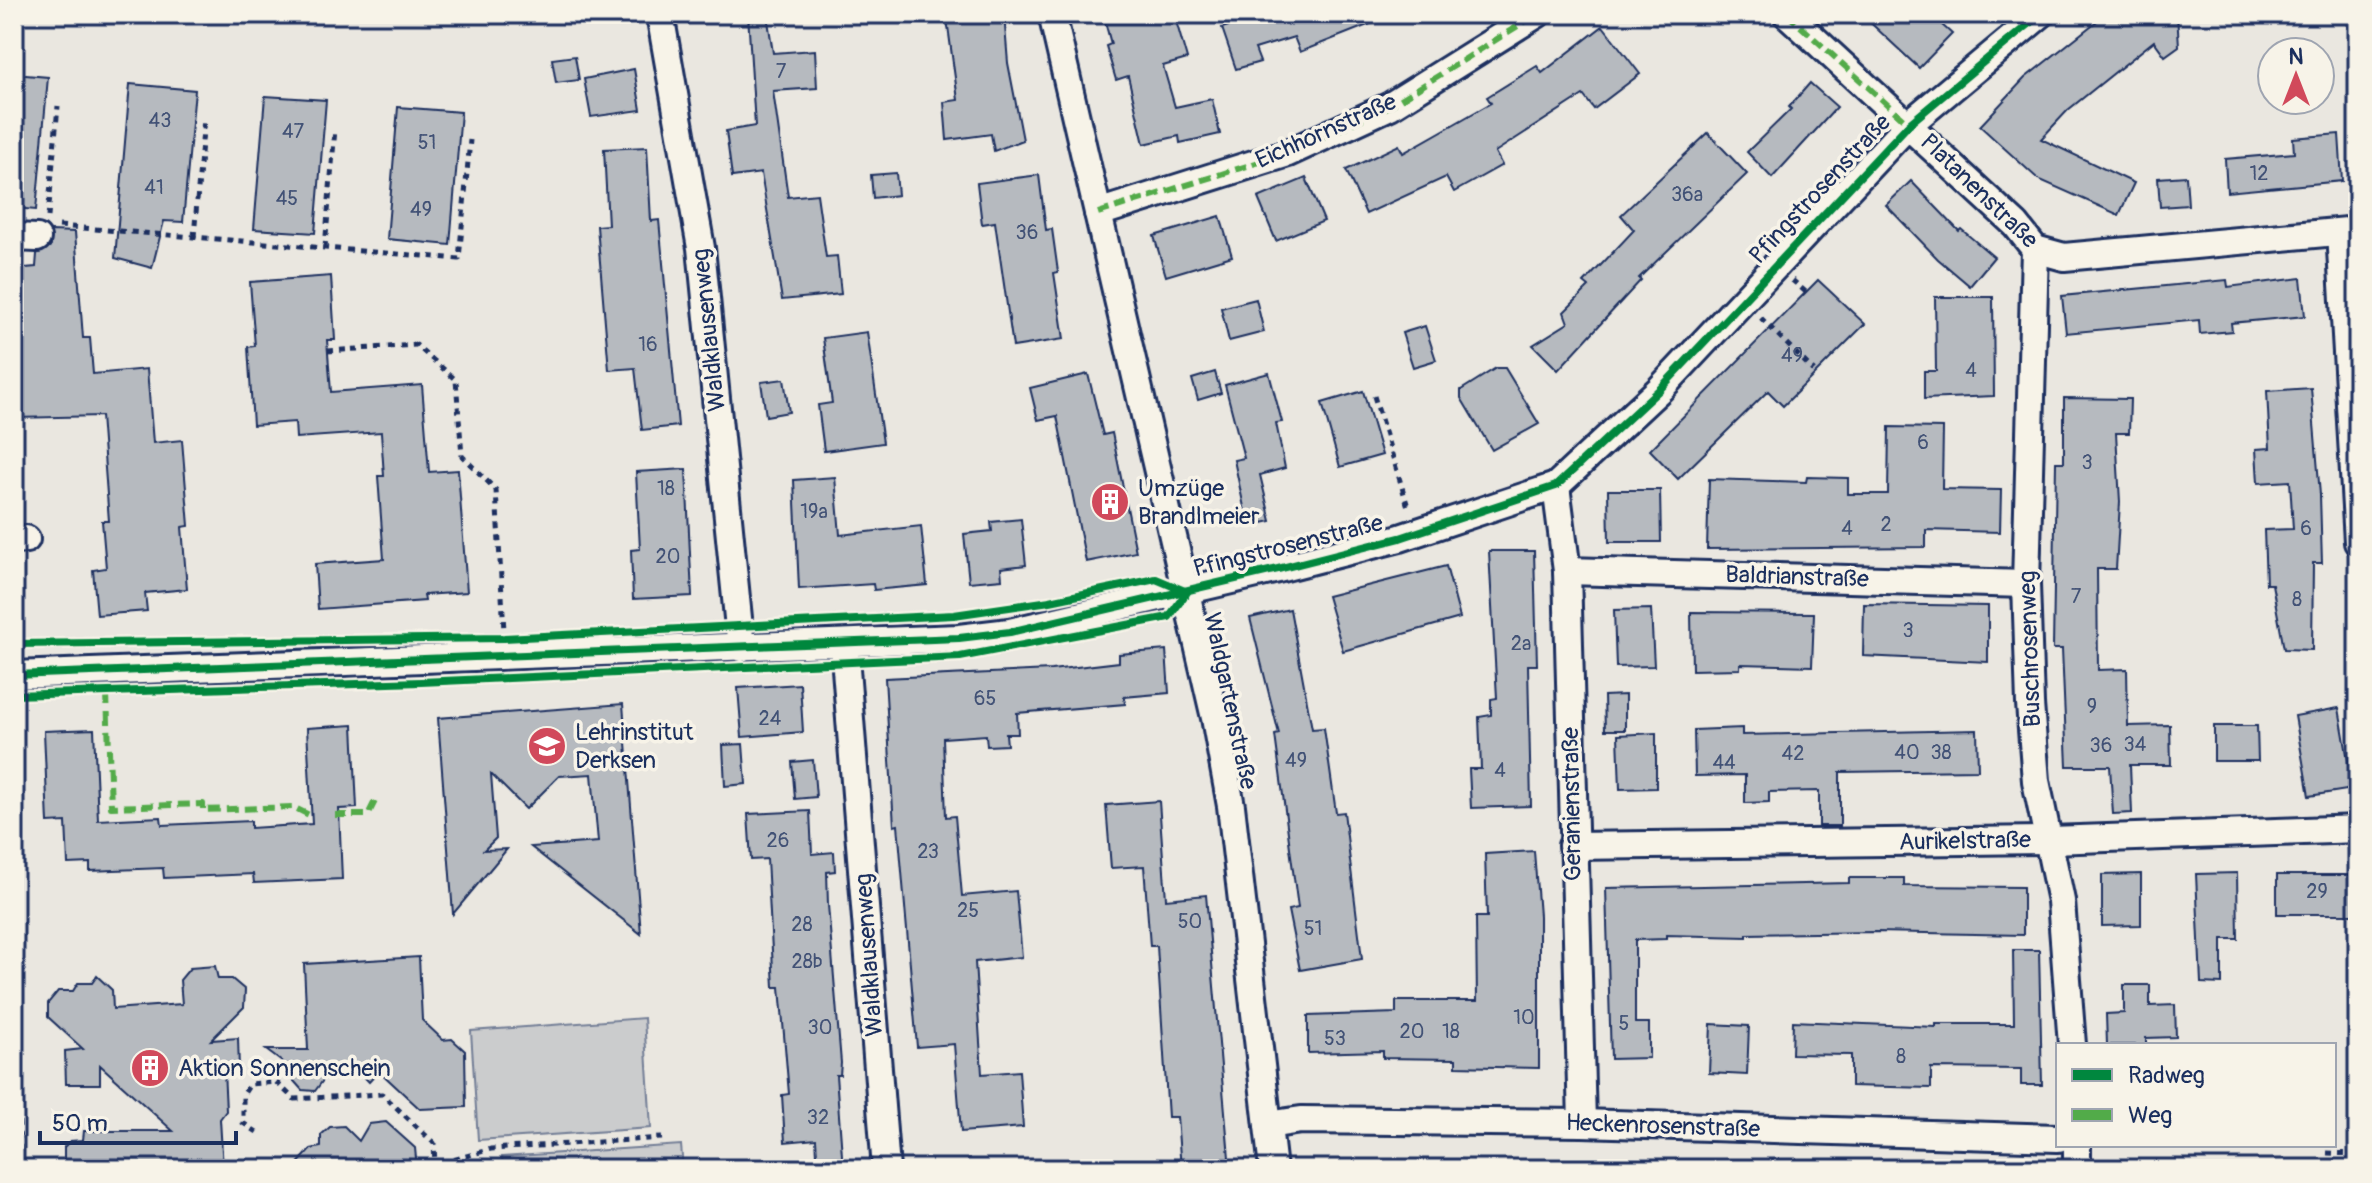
<svg xmlns="http://www.w3.org/2000/svg" width="2372" height="1183" font-family="Pangolin,sans-serif">
<rect width="100%" height="100%" fill="#eae7e0"/>
<filter id="ink" filterUnits="userSpaceOnUse"><feTurbulence type="fractalNoise" baseFrequency=".0125" numOctaves="2"/><feDisplacementMap in="SourceGraphic" scale="16" xChannelSelector="R" yChannelSelector="G"/><feConvolveMatrix kernelMatrix="1 2 1 2 8 2 1 2 1" color-interpolation-filters="sRGB"/></filter>
<g filter="url(#ink)">
<!-- pitch -->
<g fill="#cbcccd" stroke="#737e96" stroke-width="2">
<path d="M644,1018L651,1128L478,1140L471,1031Z"/>
<path d="M681,1145L683,1169H503L502,1157Z"/>
</g>
<!-- building -->
<g fill="#b6babf" stroke="#1b2f5e" stroke-width="2">
<path d="M748,14H767L773,53L815,50L817,88L773,91L788,197L817,194L826,257L837,256L841,294L782,300L761,173L732,177L726,131L755,126Z"/>
<path d="M987,14H1004L1008,63L1023,140L994,151L991,134L947,140L944,102L958,100L947,19Z"/>
<path d="M1103,14H1174L1187,59L1163,66L1175,107L1212,99L1220,134L1180,143L1179,136L1144,144L1128,76L1116,80L1106,46L1111,44Z"/>
<path d="M1267,14H1393V15L1300,52L1294,37L1255,49L1260,62L1236,69L1222,28Z"/>
<path d="M1861,14H1930L1952,34L1919,68Z"/>
<path d="M2106,14H2177L2179,46L2165,56L2154,41L2068,110L2041,139L2134,183L2119,215L2038,179L1980,126L2025,78Z"/>
<path d="M1603,26L1640,74L1594,109L1583,95L1495,152L1502,165L1454,192L1446,177L1366,214L1346,170L1399,145L1403,153L1449,127L1491,103L1487,97L1537,66L1542,73Z"/>
<path d="M575,56L579,80L556,83L552,59Z"/>
<path d="M634,69L641,110L591,117L584,79Z"/>
<path d="M14,74L48,77L36,210L14,208Z"/>
<path d="M1810,83L1837,107L1772,178L1747,152L1791,109L1789,107Z"/>
<path d="M130,84L195,90L183,222L164,221L152,268L115,258Z"/>
<path d="M265,96L326,100L315,233L254,229Z"/>
<path d="M398,107L461,112L450,245L387,239Z"/>
<path d="M1708,133L1747,174L1639,278L1641,280L1558,370L1533,345L1568,323L1564,312L1589,287L1584,283L1634,230L1621,215Z"/>
<path d="M2339,134L2342,181L2227,192L2225,159L2294,153L2293,138Z"/>
<path d="M647,147L651,221L659,220L678,426L642,430L635,368L609,370L597,226L608,225L604,149Z"/>
<path d="M896,173L898,195L873,198L871,175Z"/>
<path d="M1039,175L1046,230L1052,229L1058,272L1054,273L1064,339L1013,347L995,222L982,224L977,183Z"/>
<path d="M2186,176L2188,205L2160,207L2158,178Z"/>
<path d="M1306,178L1324,221L1276,241L1258,198Z"/>
<path d="M1911,181L1959,231L1961,229L1994,257L1970,286L1938,259L1886,205Z"/>
<path d="M1220,216L1232,256L1166,276L1154,236Z"/>
<path d="M51,231L75,232L83,338H90L93,374L147,369L153,443L182,440L189,526L182,527L187,589L145,593L147,611L97,615L93,570L106,568L102,521H109L101,416L15,418L14,269L36,267L37,254L51,246Z"/>
<path d="M331,276L335,340H327L331,392L422,385L429,472L458,470L467,592L424,595L425,601L318,609L315,564L384,559L378,476H384L381,432L296,438L295,422L253,425L248,347L255,346L250,282Z"/>
<path d="M2301,278L2305,316L2231,323L2232,331L2200,334L2199,320L2066,333L2062,296L2227,280L2228,287Z"/>
<path d="M1818,280L1865,324L1783,406L1768,391L1678,479L1650,450Z"/>
<path d="M1935,297H1993L1994,396L1924,399V371H1936Z"/>
<path d="M1256,299L1264,332L1229,341L1221,308Z"/>
<path d="M1425,326L1436,360L1413,367L1402,333Z"/>
<path d="M867,332L883,443L824,451L818,405L832,403L823,338Z"/>
<path d="M1496,368H1505L1539,424L1492,450L1461,398V390Z"/>
<path d="M1215,372L1221,393L1198,400L1192,379Z"/>
<path d="M1269,373L1282,422L1276,423L1285,468L1260,475L1271,521L1248,526L1234,460L1244,458L1225,385Z"/>
<path d="M1088,374L1103,435L1112,433L1136,552L1086,562L1057,416L1038,420L1030,388Z"/>
<path d="M784,379L789,412L766,416L761,382Z"/>
<path d="M2311,388L2320,495L2322,563H2313L2312,650L2284,649L2272,584H2266L2264,530L2293,529L2290,481L2258,483L2256,449L2270,448L2267,391Z"/>
<path d="M1363,391L1382,455L1340,467L1322,403Z"/>
<path d="M2064,398L2130,399L2129,433H2116L2120,502L2116,569H2097L2098,670L2127,669L2128,726L2170,725L2171,765H2130L2132,813L2113,814L2110,766H2067L2062,649H2053L2056,462H2064Z"/>
<path d="M1889,427L1943,428L1942,489L2001,490L2000,532L1926,530V547L1707,549L1709,479L1806,482L1807,477L1848,478V494H1888Z"/>
<path d="M686,469L692,596L633,599L631,550L640,549L636,472Z"/>
<path d="M835,477L840,535L921,526L927,585L874,590L873,584L799,589L794,480Z"/>
<path d="M1608,490H1660L1661,542H1609Z"/>
<path d="M1021,519L1026,565L1001,568L1002,579L969,582L964,534L992,531L991,522Z"/>
<path d="M1489,551H1534L1537,665H1528L1531,806L1471,808L1469,769H1481L1479,717L1491,715V699L1497,698Z"/>
<path d="M1446,566L1460,618L1343,651L1327,596Z"/>
<path d="M1864,604L1988,606V662L1863,656Z"/>
<path d="M1290,609L1312,729L1324,728L1336,813L1344,812L1362,959L1300,970L1288,910L1298,908L1275,735L1279,734L1250,618Z"/>
<path d="M1651,609L1654,666L1616,667L1614,610Z"/>
<path d="M1691,612L1814,613L1812,666L1740,664V669L1692,670Z"/>
<path d="M1166,650L1169,693L1124,697L1125,704L1017,713L1018,734H1006L1007,745L987,746L986,735L943,738L946,817L955,816L962,896L1016,891L1022,957L975,962L982,1074L1019,1071L1023,1127L961,1132L954,1044L917,1047L898,825L894,826L885,678L1051,670L1119,662V654Z"/>
<path d="M800,684L803,732L742,737L738,688Z"/>
<path d="M1625,695V730H1605L1604,696Z"/>
<path d="M623,704L641,934L531,847L598,842L592,774L559,776L526,809L491,774L496,838L484,850L507,849L453,914L438,718Z"/>
<path d="M2339,708L2353,789L2309,796L2295,716Z"/>
<path d="M353,725L357,808L339,809L342,879L254,883L253,874L164,878L163,868L90,871V863L68,864L66,822L48,823L44,731L94,729L98,820L161,817L162,825L251,821V828L312,824L307,728Z"/>
<path d="M2214,726H2257L2258,761H2214Z"/>
<path d="M1742,728V735L1977,730L1978,770L1840,772V826H1819V791L1769,792V802L1745,803V775L1695,776L1694,730Z"/>
<path d="M1656,733V788L1620,789L1618,735Z"/>
<path d="M743,744L746,784L725,786L723,745Z"/>
<path d="M813,760L816,797L795,799L792,762Z"/>
<path d="M1159,801L1166,899L1206,895L1230,1169H1181L1177,1117H1168L1157,946H1150L1144,866L1111,868L1106,805Z"/>
<path d="M810,811L812,854L834,852L835,871L827,872L828,905L841,1063L840,1075H836L843,1169H818L816,1139L785,1142L782,1095L789,1094L780,987H774L767,859L751,860L748,814Z"/>
<path d="M1534,851L1539,916V1068L1456,1066V1059L1383,1058V1051L1308,1053V1016L1396,1013V1001H1477L1476,917H1487L1485,854Z"/>
<path d="M2237,873L2238,939H2222V984L2201,983L2196,874Z"/>
<path d="M2141,874V925L2102,926V875Z"/>
<rect x="2277" y="875" width="81" height="39"/>
<path d="M1849,878H1904V886L2023,887V935L1876,932L1747,934V937L1666,935V939L1635,940V1023H1649V1058L1611,1059L1606,888L1849,883Z"/>
<path d="M2013,950H2039L2042,1085H2021V1069L1931,1068V1088L1851,1086V1055L1792,1054L1793,1021L1936,1027V1024H2014Z"/>
<path d="M419,957L422,1020L443,1040L452,1039L465,1051L466,1107L420,1109L379,1071L369,1082L353,1065L333,1067L315,1091L302,1090L294,1081V1071L266,1050H308L304,964Z"/>
<path d="M215,966L218,979H232L245,990L244,1007L211,1040L238,1038L239,1069L224,1070L226,1111L220,1119L223,1169H64V1147L70,1141L83,1140L84,1131H173L100,1065V1084H66L65,1051L83,1049L48,1017V1003L58,991H73L78,983H92L97,976L112,990L113,1009L182,1004L180,980L190,968Z"/>
<path d="M2124,985H2150V1006L2175,1005L2176,1037L2146,1038V1045H2107L2106,1014L2124,1013Z"/>
<path d="M1711,1024L1749,1026L1747,1075L1709,1073Z"/>
<path d="M386,1122L415,1148L417,1169H293L311,1149L321,1147V1135L330,1127L344,1126L359,1141L369,1124Z"/>
</g>
<g fill="none" stroke-linecap="round" stroke-linejoin="round">
<!-- minor casing -->
<g stroke="#1b2f5e" stroke-width="32">
<g id="minor">
<path d="M660,14L701,248L741,648"/>
<path d="M1052,14L1215,718L1231,806L1273,1169"/>
<path d="M1787,14L2016,225L2035,249L2064,257L2358,230"/>
<path d="M1098,213L1288,153L1390,106L1537,14"/>
<path d="M2340,232L2358,542"/>
<path d="M14,237L37,238"/>
<path d="M2035,249L2026,584L2030,704L2036,781L2061,901L2072,1045"/>
<path d="M1556,486L1567,571L1582,1123"/>
<path d="M14,540L26,539"/>
<path d="M1567,571L2026,584"/>
<path d="M844,644L886,1169"/>
<path d="M14,675L959,638L1010,632L1278,569L1400,538L1556,486L1660,389L1909,124L2041,14"/>
<path d="M1572,846L2051,840L2358,829"/>
<path d="M1268,1125L1301,1120L1582,1123L2058,1138"/>
<path d="M2077,1145V1169"/>
</g>
</g>
<!-- path -->
<g stroke="#1b2f5e" stroke-width="5" stroke-dasharray="6 6" stroke-linecap="butt">
<path d="M48,217L58,106"/>
<path d="M59,226L459,259L470,140"/>
<path d="M194,237L204,118"/>
<path d="M325,248L335,129"/>
<path d="M1792,280L1807,293"/>
<path d="M1761,318L1814,371"/>
<path d="M328,351L416,345L456,380L462,456L496,490L504,631"/>
<path d="M1374,396L1409,510"/>
<path d="M14,1013L21,1169"/>
<path d="M257,1132L243,1123V1095L250,1084L276,1082L294,1099L382,1094L434,1143L435,1165"/>
<path d="M2327,1153L2358,1154"/>
<path d="M436,1169L435,1165L491,1149L662,1138"/>
</g>
<!-- minor -->
<use href="#minor" stroke="#f7f3e8" stroke-width="26"/>
<!-- quiet -->
<g stroke="#52ab49" stroke-width="6" stroke-dasharray="12 6" stroke-linecap="butt">
<path d="M1787,14L1909,124"/>
<path d="M1098,213L1288,153L1390,106L1537,14"/>
<path d="M107,694L111,807L203,804V810L293,807L311,816"/>
<path d="M335,815H368L376,799"/>
</g>
<!-- cycleway casing -->
<g stroke="#f7f3e8" stroke-width="13">
<g id="cycleway">
<path d="M14,644L504,638L954,615L1050,601L1156,579L1187,592"/>
<path d="M14,675L959,638L1010,632L1278,569L1400,538L1556,486L1660,389L1909,124L2041,14"/>
<path d="M14,695L421,682L960,657L1169,617L1187,592"/>
</g>
</g>
<!-- cycleway -->
<use href="#cycleway" stroke="#00873e" stroke-width="8"/>
</g>
</g>
<!-- icons -->
<defs>
<g id="building-disc" transform="scale(2)"><circle r="9.5" fill="#d1495b" stroke="#f7f3e8"/><path d="M-4-6H4V6H1V3H-1V6H-4ZM-2.5-4.3h1.7v1.8h-1.7ZM.8-4.3h1.7v1.8H.8ZM-2.5-1h1.7V.8h-1.7ZM.8-1h1.7V.8H.8Z" fill="#fff"/></g>
<g id="school-disc" transform="scale(2)"><circle r="9.5" fill="#d1495b" stroke="#f7f3e8"/><path d="M0-5L7-2L0 1L-7-2ZM-4 1L0 2.5L4 1V4Q0 6-4 4Z" fill="#fff"/></g>
</defs>
<g fill-rule="evenodd">
<use href="#building-disc" x="1110" y="502"/>
<use href="#school-disc" x="547" y="746"/>
<use href="#building-disc" x="150" y="1068"/>
</g>
<g text-anchor="middle" dominant-baseline="central" stroke-width="7" stroke-linejoin="round" paint-order="stroke">
<!-- number labels -->
<g font-size="20" fill="#425276">
<text x="781" y="71">7</text>
<text x="160" y="120">43</text>
<text x="293" y="131">47</text>
<text x="427" y="142">51</text>
<text x="2259" y="173">12</text>
<text x="154" y="187">41</text>
<text x="1687" y="194">36a</text>
<text x="287" y="198">45</text>
<text x="421" y="209">49</text>
<text x="1027" y="232">36</text>
<text x="648" y="344">16</text>
<text x="1792" y="355">49</text>
<text x="1971" y="370">4</text>
<text x="1923" y="442">6</text>
<text x="2087" y="462">3</text>
<text x="666" y="488">18</text>
<text x="814" y="511">19a</text>
<text x="1886" y="524">2</text>
<text x="1847" y="528">4</text>
<text x="2306" y="528">6</text>
<text x="668" y="556">20</text>
<text x="2076" y="596">7</text>
<text x="2297" y="599">8</text>
<text x="1908" y="630">3</text>
<text x="1521" y="643">2a</text>
<text x="985" y="698">65</text>
<text x="2092" y="706">9</text>
<text x="770" y="718">24</text>
<text x="2135" y="744">34</text>
<text x="2101" y="745">36</text>
<text x="1907" y="752">40</text>
<text x="1941" y="752">38</text>
<text x="1793" y="753">42</text>
<text x="1296" y="760">49</text>
<text x="1724" y="762">44</text>
<text x="1500" y="770">4</text>
<text x="778" y="840">26</text>
<text x="928" y="851">23</text>
<text x="2317" y="891">29</text>
<text x="968" y="910">25</text>
<text x="1190" y="921">50</text>
<text x="802" y="924">28</text>
<text x="1313" y="928">51</text>
<text x="807" y="961">28b</text>
<text x="1524" y="1017">10</text>
<text x="1624" y="1023">5</text>
<text x="820" y="1027">30</text>
<text x="1412" y="1031">20</text>
<text x="1451" y="1031">18</text>
<text x="1335" y="1038">53</text>
<text x="1901" y="1056">8</text>
<text x="818" y="1117">32</text>
</g>
<!-- street labels -->
<g font-size="24" fill="#1b2f5e" stroke="#f7f3e8">
<text transform="translate(1326 131) rotate(-24)">Eichhornstraße</text>
<text transform="translate(1820 189) rotate(-47)">Pfingstrosenstraße</text>
<text transform="translate(1979 191) rotate(44)">Platanenstraße</text>
<text transform="translate(709 330) rotate(-96)">Waldklausenweg</text>
<text transform="translate(1288 546) rotate(-14)">Pfingstrosenstraße</text>
<text transform="translate(1797 577) rotate(2)">Baldrianstraße</text>
<text transform="translate(2030 649) rotate(-92)">Buschrosenweg</text>
<text transform="translate(1230 701) rotate(78)">Waldgartenstraße</text>
<text transform="translate(1572 804) rotate(-91)">Geranienstraße</text>
<text transform="translate(1965 841) rotate(-1)">Aurikelstraße</text>
<text transform="translate(869 955) rotate(-94)">Waldklausenweg</text>
<text transform="translate(1663 1126) rotate(2)">Heckenrosenstraße</text>
</g>
<!-- poi labels -->
<g font-size="24" fill="#1b2f5e" stroke="#f7f3e8" text-anchor="start">
<text x="1138" y="488">Umzüge<tspan x="1138" dy="28">Brandlmeier</tspan></text>
<text x="575" y="732">Lehrinstitut<tspan x="575" dy="28">Derksen</tspan></text>
<text x="178" y="1068">Aktion Sonnenschein</text>
</g>
</g>
<!-- margin -->
<rect width="2372" height="1183" fill="none" stroke="#f7f3e8" stroke-width="48"/>
<rect x="24" y="24" width="2324" height="1135" fill="none" stroke="#1b2f5e" stroke-width="3" filter="url(#ink)"/>
<!-- legend -->
<rect x="2056" y="1043" width="280" height="104" fill="#f7f3e8" stroke="#9fa5b1" stroke-width="2"/>
<rect x="2072" y="1069" width="40" height="12" fill="#00873e" stroke="#9fa5b1" stroke-width="2"/>
<text x="2128" y="1083" font-size="24" fill="#1b2f5e">Radweg</text>
<rect x="2072" y="1109" width="40" height="12" fill="#52ab49" stroke="#9fa5b1" stroke-width="2"/>
<text x="2128" y="1123" font-size="24" fill="#1b2f5e">Weg</text>
<!-- north arrow -->
<g transform="translate(2296 76)"><circle r="38" fill="#f7f3e8" stroke="#9fa5b1" stroke-width="2"/>
<path d="M0-6L14 30L0 20L-14 30Z" fill="#d1495b"/>
<text y="-12" font-size="22" font-weight="bold" text-anchor="middle" fill="#1b2f5e">N</text>
</g>
<!-- scale -->
<path d="M40 1131v12h196v-12" fill="none" stroke="#1b2f5e" stroke-width="4"/>
<text x="52" y="1131" font-size="24" fill="#1b2f5e" stroke="#f7f3e8" stroke-width="6" paint-order="stroke">50 m</text>
</svg>
